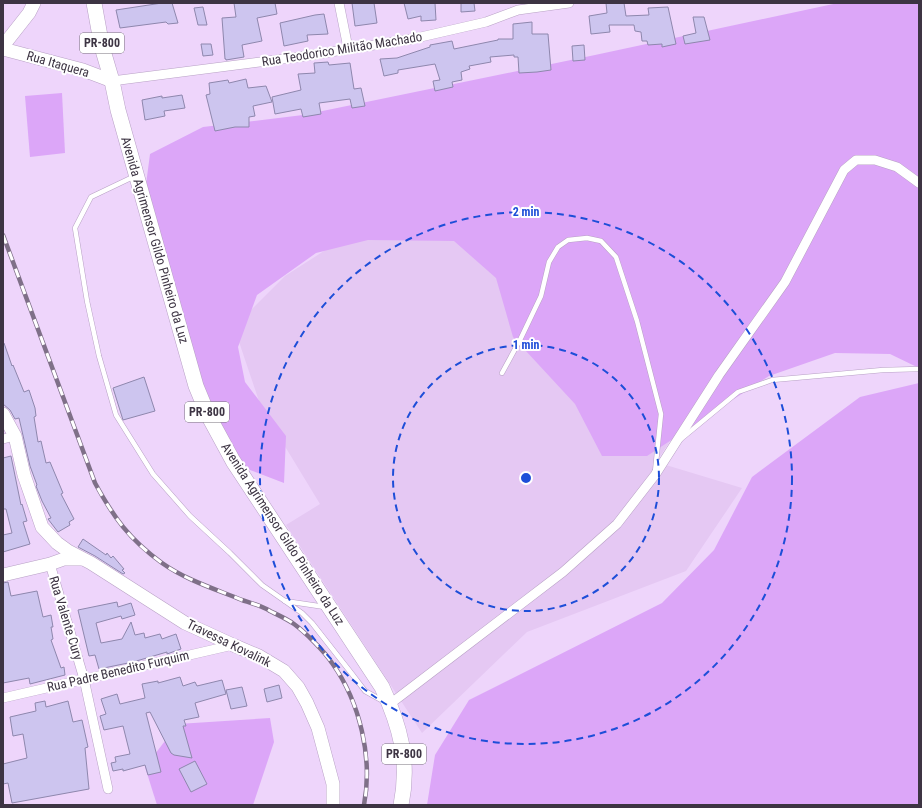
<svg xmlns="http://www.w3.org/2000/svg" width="922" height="808" font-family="'Roboto Condensed',sans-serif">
<rect width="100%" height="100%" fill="#eed5fb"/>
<!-- built -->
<path fill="#e5c8f3" d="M461,222L763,303L656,462L742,488L686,571L527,632L422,733L286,525L320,504L261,407L234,327L285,276L352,233Z"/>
<!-- green -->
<g fill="#dca6f8">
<path d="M838,3H919V368L890,354L835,353L769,376L647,456H602L575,404L513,337L496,278L454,241L368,240L316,253L257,295L238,347L245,382L286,436L284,483L237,465L209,412L145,192L150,154L203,127L303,115L595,55Z"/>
<path d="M62,93L65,153L30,157L25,96Z"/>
<path d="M919,383V805H427L435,755L469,700L662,603L714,550L752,477L860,397Z"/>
<path d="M270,718L274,742L253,805H157L145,767L178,724Z"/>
</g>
<!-- building -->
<g fill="#cdc5ef" stroke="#8e87ad">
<path d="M162,3H172L178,23L168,24L166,22L120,28L116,10Z"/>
<path d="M234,3H275L277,14L257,18L262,41L242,45L244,57L226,60V59H225L222,18L236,17Z"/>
<path d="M352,3H374L377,23L355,26Z"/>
<path d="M404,3H435L436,20L421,21V16L408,19Z"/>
<path d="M461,3H474L475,11L461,12Z"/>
<path d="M606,3H624L626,16L649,15L648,8L668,7L676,44L662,47V44L648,45L647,41H642L641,32L635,31L634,25H609L610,32L591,34L589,16L607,13Z"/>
<path d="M203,7L207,25H198L194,8Z"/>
<path d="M324,14L328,34L307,35L308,41L284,46L280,23L315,15Z"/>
<path d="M693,17H704L710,40L685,44L683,36L696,33Z"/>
<path d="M532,22V34H548L551,70L537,72L519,73L518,57H514V55L490,57L491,62L469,66L470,69L461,72L462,80L452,82L453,87L435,91L433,81L440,80L435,64L398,70V73L384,76L380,59L397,58L430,47V45L452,41L454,49L498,40V39H513V24Z"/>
<path d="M201,44H211L213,55L203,56Z"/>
<path d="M584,45L585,60L573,61L572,46Z"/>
<path d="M328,62L329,65L350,63L354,89L361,88L365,106L352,108L350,99L319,103L321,114L303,117L301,109L275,114L272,97L301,90L298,74L315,73L314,63Z"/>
<path d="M246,79L248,88L266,86L272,102L253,106L255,116L249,117V127H235L215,131L206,95L210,94L209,83L228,80L229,83Z"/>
<path d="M182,95L185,108L164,111L165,116L145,120L142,100L162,96V98Z"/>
<path d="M4,343L12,366L13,365L24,392L29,390L35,408L36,416L34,417L38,442L41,441L46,463L50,462L63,493L61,494L74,519L69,522L70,525L58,532L48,519L51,518L42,501L36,486L37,485L30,466L19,418L15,419L10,410L3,404V344Z"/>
<path d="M144,377L155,411L123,420L113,388Z"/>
<path d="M11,456L21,505L22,504L27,521L23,522L30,544L3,552V535L12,533L6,509H3V458Z"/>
<path d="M83,539L106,555L107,553L111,558L113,556L124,569L122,570L125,573L123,574L95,556L78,547Z"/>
<path d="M8,582L11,596L37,591L43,617L51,615L53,627H51L53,639L51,640L61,668L64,667L65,675L30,684L29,678L3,683V583Z"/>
<path d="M117,602L118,607L131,603L135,615L122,619L121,616L96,623L101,643L122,639L131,622L135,635L144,633L145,638L160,634L162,639L176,634L181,649L167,654V652L133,662L99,669L95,655L89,656L78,610Z"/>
<path d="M180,677L183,686L195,682L197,686L222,680L226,694L195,703L199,717L184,720L186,726H183L192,758L174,755L171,753L150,712L146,713L161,772L148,775L145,765L123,771V769L113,771L111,763L116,762L115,757L130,754L123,726L104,730L100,716L106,714L101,699L117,694L120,704L145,698L142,684L158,681V683Z"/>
<path d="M279,685L282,698L267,702L264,689Z"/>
<path d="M242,687L247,706L231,709L226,690Z"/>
<path d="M45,701L46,707L68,701L73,722L82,720L88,747L85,748L89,789L12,803L8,783L3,784V764L27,758L23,734L13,736L10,717L36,711L35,703Z"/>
<path d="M195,761L207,784L191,792L179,769Z"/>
</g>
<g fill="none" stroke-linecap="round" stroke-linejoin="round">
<!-- lane casing -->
<g stroke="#b8a1c5" stroke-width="5.5">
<g id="lane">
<path d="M135,176L91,197L75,228L87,301L99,356L116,415L153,474L190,516L230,553L262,585L302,613L312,623L352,674L365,691L383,701"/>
<path d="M502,373L520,340L541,296L549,262L558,247L568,240L587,238L601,241L616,257L637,321L661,414L655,472"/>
<path d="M681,439L738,392L772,380L883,370L919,369"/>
<path d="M285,601L325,607"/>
</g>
</g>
<!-- street casing -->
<g stroke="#b8a1c5" stroke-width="10">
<g id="street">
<path d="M339,3L348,48"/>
<path d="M112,81L299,57L412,39L486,22L518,10L569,3"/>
<path d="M3,439L15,436"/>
<path d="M50,564L84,679L108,789"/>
<path d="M3,698L233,645"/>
<path d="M390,704L563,572L617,524L655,475L719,375L785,282L844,170L856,160H875L897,167L919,183"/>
</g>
</g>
<!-- secondary casing -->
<g stroke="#b8a1c5" stroke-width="14">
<g id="secondary">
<path d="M3,46L29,13L34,3"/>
<path d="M3,49L83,70L112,81"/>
<path d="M3,414L15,436L24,475L42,527L57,543L68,551L91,563L185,623L233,645L259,656L284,671L298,687L307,703L318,728L333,784V805"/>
<path d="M3,575L50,564L64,559H81"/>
</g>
</g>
<!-- primary casing -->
<g stroke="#b8a1c5" stroke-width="16">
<path id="primary" d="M94,3L102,47L112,81L118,110L196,386L208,415L233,461L382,687C400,726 410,761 401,805"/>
</g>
<!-- lane -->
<use href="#lane" stroke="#fff" stroke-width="4.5"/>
<!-- street -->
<use href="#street" stroke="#fff" stroke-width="9"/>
<!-- secondary -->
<use href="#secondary" stroke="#fff" stroke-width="13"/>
<!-- primary -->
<use href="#primary" stroke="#fff" stroke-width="15"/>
<!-- rail casing -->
<g stroke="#7f7088" stroke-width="4.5">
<path id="rail" d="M3,235L95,483C114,518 129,539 162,563C186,580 215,589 242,600C251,603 262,606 270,611C278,615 287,619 294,624C305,632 325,652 332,663C360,702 373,758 364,805"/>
</g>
<!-- rail -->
<use href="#rail" stroke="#fff" stroke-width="3" stroke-dasharray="9" stroke-linecap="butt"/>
</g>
<!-- distance rings -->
<g fill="none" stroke="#1d4ed8" stroke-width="2" stroke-dasharray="7 5">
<circle cx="526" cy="478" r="133"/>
<circle cx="526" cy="478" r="266"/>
</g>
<g text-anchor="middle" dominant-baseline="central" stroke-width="4" stroke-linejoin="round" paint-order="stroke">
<!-- shield labels -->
<g fill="#fff" stroke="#77717b" stroke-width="1">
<rect x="80" y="33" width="44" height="20" rx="3"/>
<rect x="185" y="402" width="44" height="20" rx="3"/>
<rect x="382" y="744" width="44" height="20" rx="3"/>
</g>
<g font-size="12" font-weight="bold" fill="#3d3443">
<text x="102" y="43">PR-800</text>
<text x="207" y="412">PR-800</text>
<text x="404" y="754">PR-800</text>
</g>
<!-- street labels -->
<g font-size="13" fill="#3d3443" stroke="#fff">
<text transform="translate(342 49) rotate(-9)">Rua Teodorico Militão Machado</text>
<text transform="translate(58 64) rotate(16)">Rua Itaquera</text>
<text transform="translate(155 240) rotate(74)">Avenida Agrimensor Gildo Pinheiro da Luz</text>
<text transform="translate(283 534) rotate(57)">Avenida Agrimensor Gildo Pinheiro da Luz</text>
<text transform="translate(66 618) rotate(73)">Rua Valente Cury</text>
<text transform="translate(229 643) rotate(26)">Travessa Kovalink</text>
<text transform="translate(118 671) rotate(-13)">Rua Padre Benedito Furquim</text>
</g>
</g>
<circle cx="526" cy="478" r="6" fill="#1d4ed8" stroke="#fff" stroke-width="2"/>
<g font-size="12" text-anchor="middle" font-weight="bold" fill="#1d4ed8" stroke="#fff" stroke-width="4" stroke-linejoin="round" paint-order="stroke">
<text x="526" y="216">2 min</text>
<text x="526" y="349">1 min</text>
</g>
<!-- border -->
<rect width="922" height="808" fill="none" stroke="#3d3443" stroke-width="8"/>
</svg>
